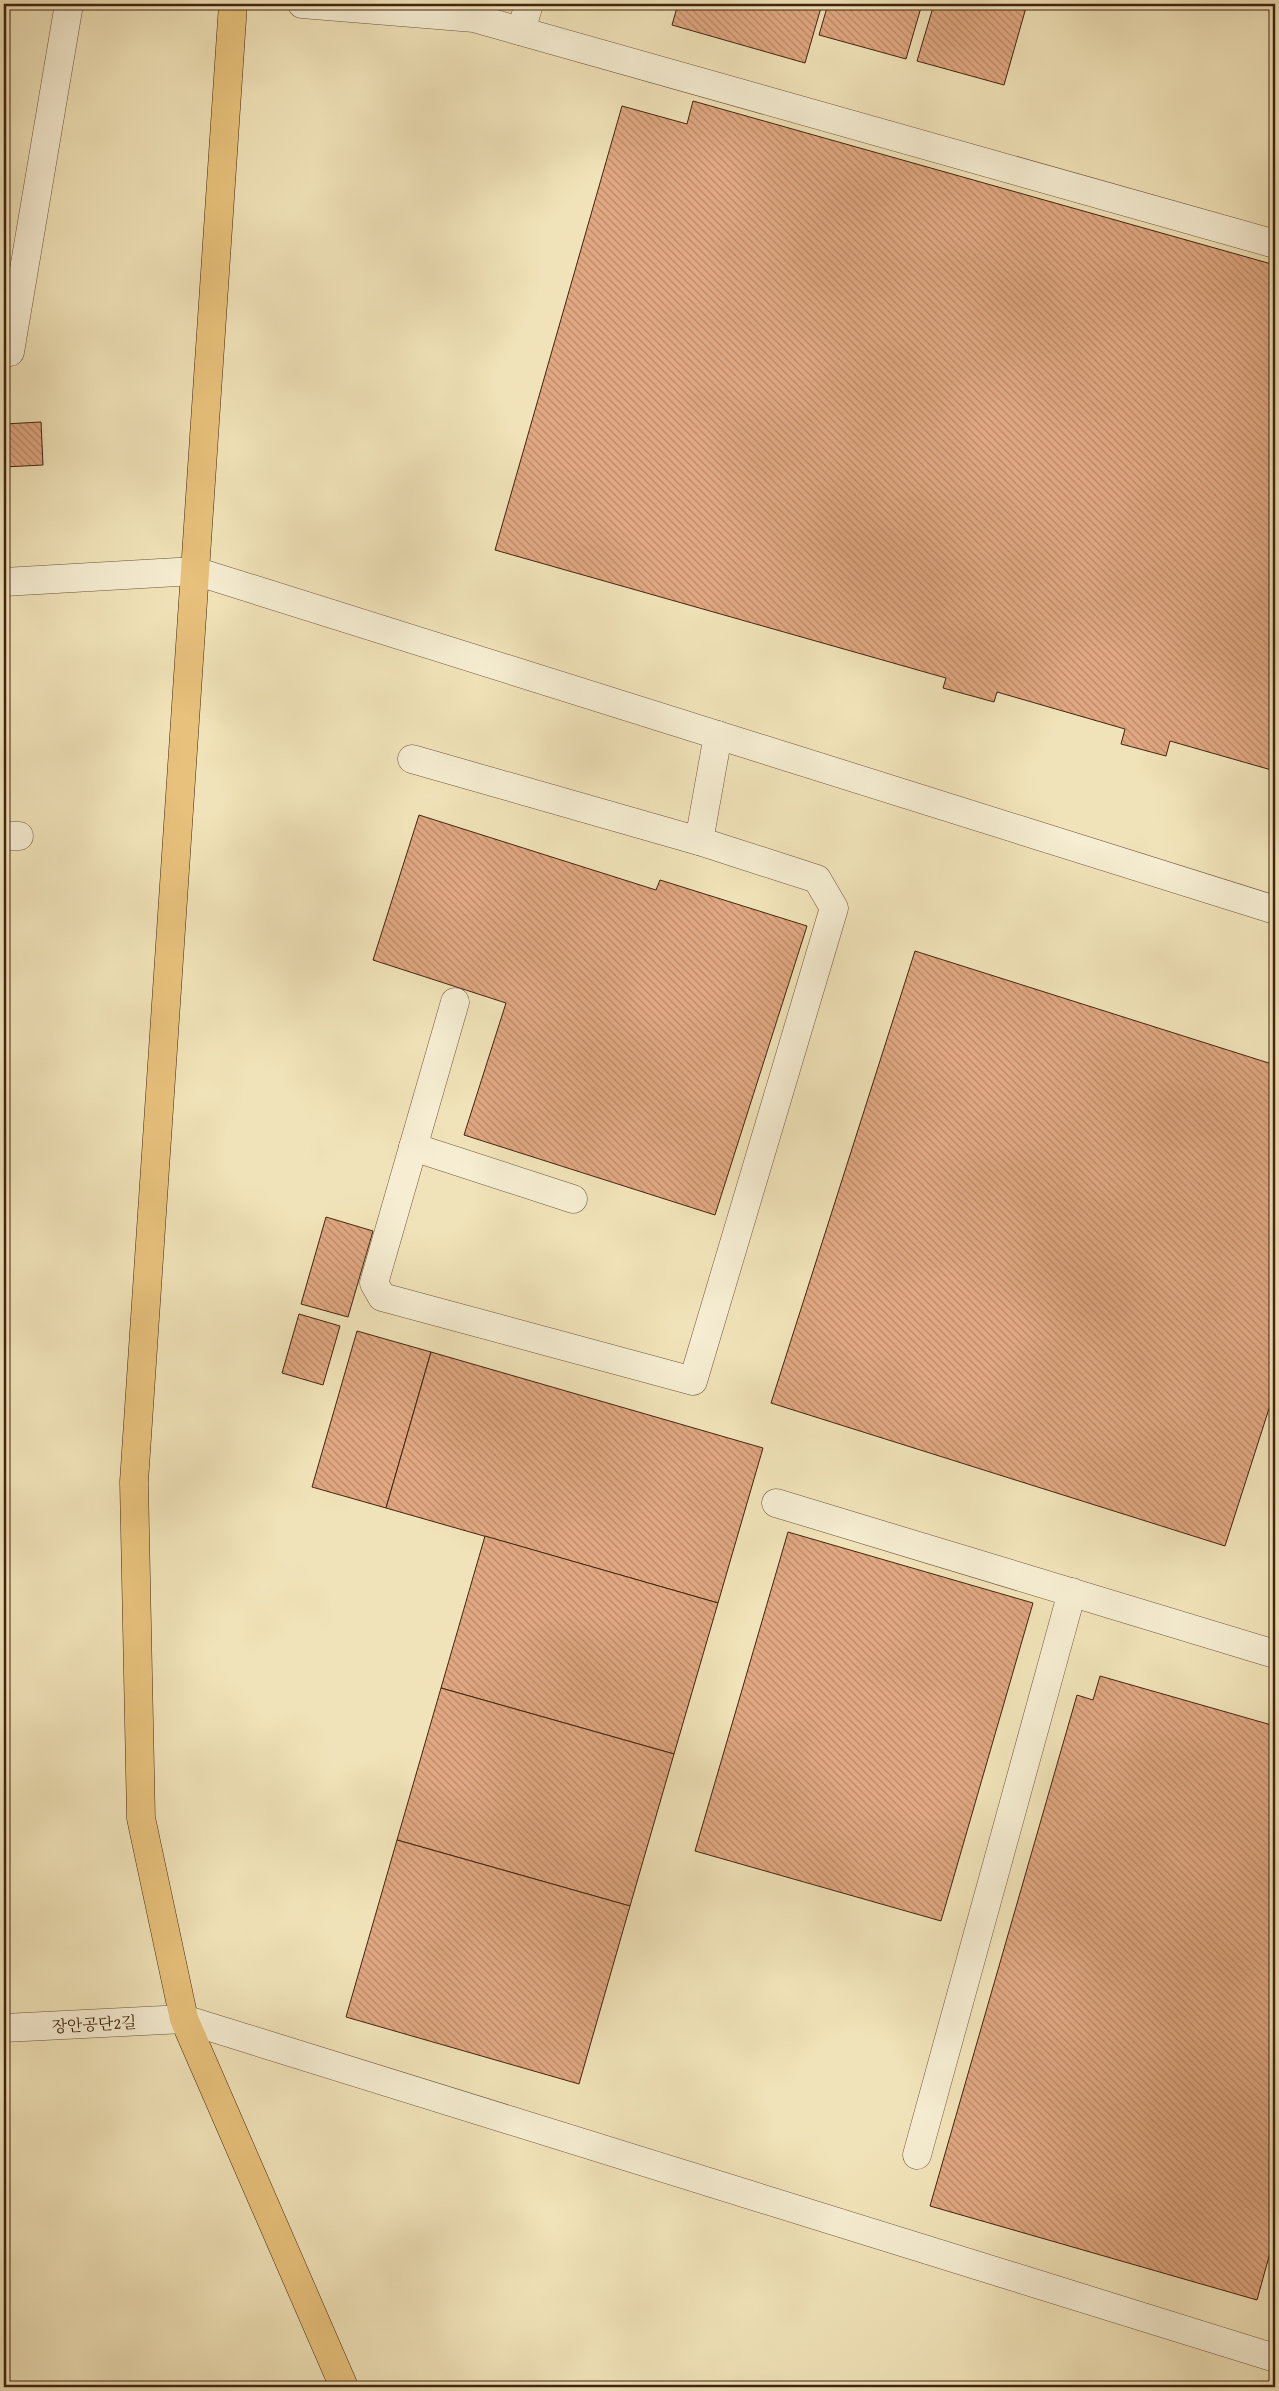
<svg xmlns="http://www.w3.org/2000/svg" width="1279" height="2391" font-family="'Gentium Book Plus','Noto Serif KR',serif">
<defs>
<pattern id="building-back-hatch" width="6" height="6" patternUnits="userSpaceOnUse" patternTransform="scale(1.25)"><rect width="6" height="6" fill="#e1a882"/><path d="M-1 5l2 2M0 0l6 6M5-1l2 2" fill="none" stroke="#b88969"/></pattern>
</defs>
<rect width="100%" height="100%" fill="#f1e3b9"/>
<filter id="stains"><feTurbulence type="fractalNoise" baseFrequency=".004" numOctaves="4"/><feColorMatrix values="0 0 0 0 .2 0 0 0 0 .09 0 0 0 0 .02 0 0 0 .5 -.17"/></filter>
<radialGradient id="worn" r=".72"><stop offset=".6" stop-color="#630" stop-opacity="0"/><stop offset="1" stop-color="#630" stop-opacity=".3"/></radialGradient>
<!-- building -->
<g fill="url(#building-back-hatch)" stroke="#42250e">
<path d="M678,4H822L805,63L672,25Z"/>
<path d="M828,4H922L906,59L819,35Z"/>
<path d="M934,4H1027L1004,85L917,61Z"/>
<path d="M693,101L1275,265V771L1170,741L1166,756L1121,744L1125,729L997,692L994,702L943,688L946,678L495,550L622,106L687,124Z"/>
<path d="M41,422L43,465L4,467V424Z"/>
<path d="M419,815L656,890L660,880L807,926L715,1215L464,1135L506,1003L373,960Z"/>
<path d="M915,951L1275,1065V1390L1225,1546L771,1403Z"/>
<path d="M326,1217L373,1231L348,1317L301,1304Z"/>
<path d="M299,1314L340,1326L323,1385L282,1373Z"/>
<path d="M357,1331L431,1352L386,1508L312,1487Z"/>
<path d="M431,1352L763,1448L718,1603L386,1508Z"/>
<path d="M788,1532L1033,1603L941,1921L695,1851Z"/>
<path d="M485,1536L718,1603L674,1754L441,1688Z"/>
<path d="M1100,1676L1275,1726V2235L1257,2300L930,2206L1077,1695L1093,1700Z"/>
<path d="M441,1688L674,1754L630,1906L397,1840Z"/>
<path d="M397,1840L630,1906L579,2084L346,2017Z"/>
</g>
<g fill="none" stroke-linecap="round" stroke-linejoin="round">
<!-- minor casing -->
<g stroke="#6e5439" stroke-width="29">
<g id="minor">
<path d="M302,4L474,18L1275,244"/>
<path d="M521,31L529,4"/>
<path d="M4,353L10,352L69,4"/>
<path d="M4,582L195,571L1275,910"/>
<path d="M412,759L699,841L817,879L834,908L693,1381L382,1297L374,1283L455,1002"/>
<path d="M4,836H19"/>
<path d="M699,841L718,735"/>
<path d="M413,1147L573,1199"/>
<path d="M776,1503L1275,1654"/>
<path d="M4,2028L184,2019L1275,2358"/>
<path d="M917,2155L1072,1592"/>
</g>
</g>
<!-- major casing -->
<g stroke="#42250e" stroke-width="29">
<path id="major" d="M233,4L134,1482L141,1818L184,2019L344,2387"/>
</g>
<!-- minor -->
<use href="#minor" stroke="#f6edd2" stroke-width="28"/>
<!-- major -->
<use href="#major" stroke="#e8c27c" stroke-width="28"/>
</g>
<g text-anchor="middle" dominant-baseline="central" stroke-width="4" stroke-linejoin="round" paint-order="stroke">
<!-- street labels -->
<g font-size="16" fill="#42250e" stroke="#f6edd2">
<text transform="translate(94 2024) rotate(-3)">장안공단2길</text>
</g>
</g>
<!-- margin -->
<rect width="1279" height="2391" fill="none" stroke="#f1e3b9" stroke-width="20"/>
<rect x="5" y="5" width="1269" height="2381" fill="none" stroke="#42250e" stroke-width="2.5"/>
<rect x="10" y="10" width="1259" height="2371" fill="none" stroke="#42250e"/>
<rect width="100%" height="100%" filter="url(#stains)"/>
<rect width="100%" height="100%" fill="url(#worn)"/>
</svg>
